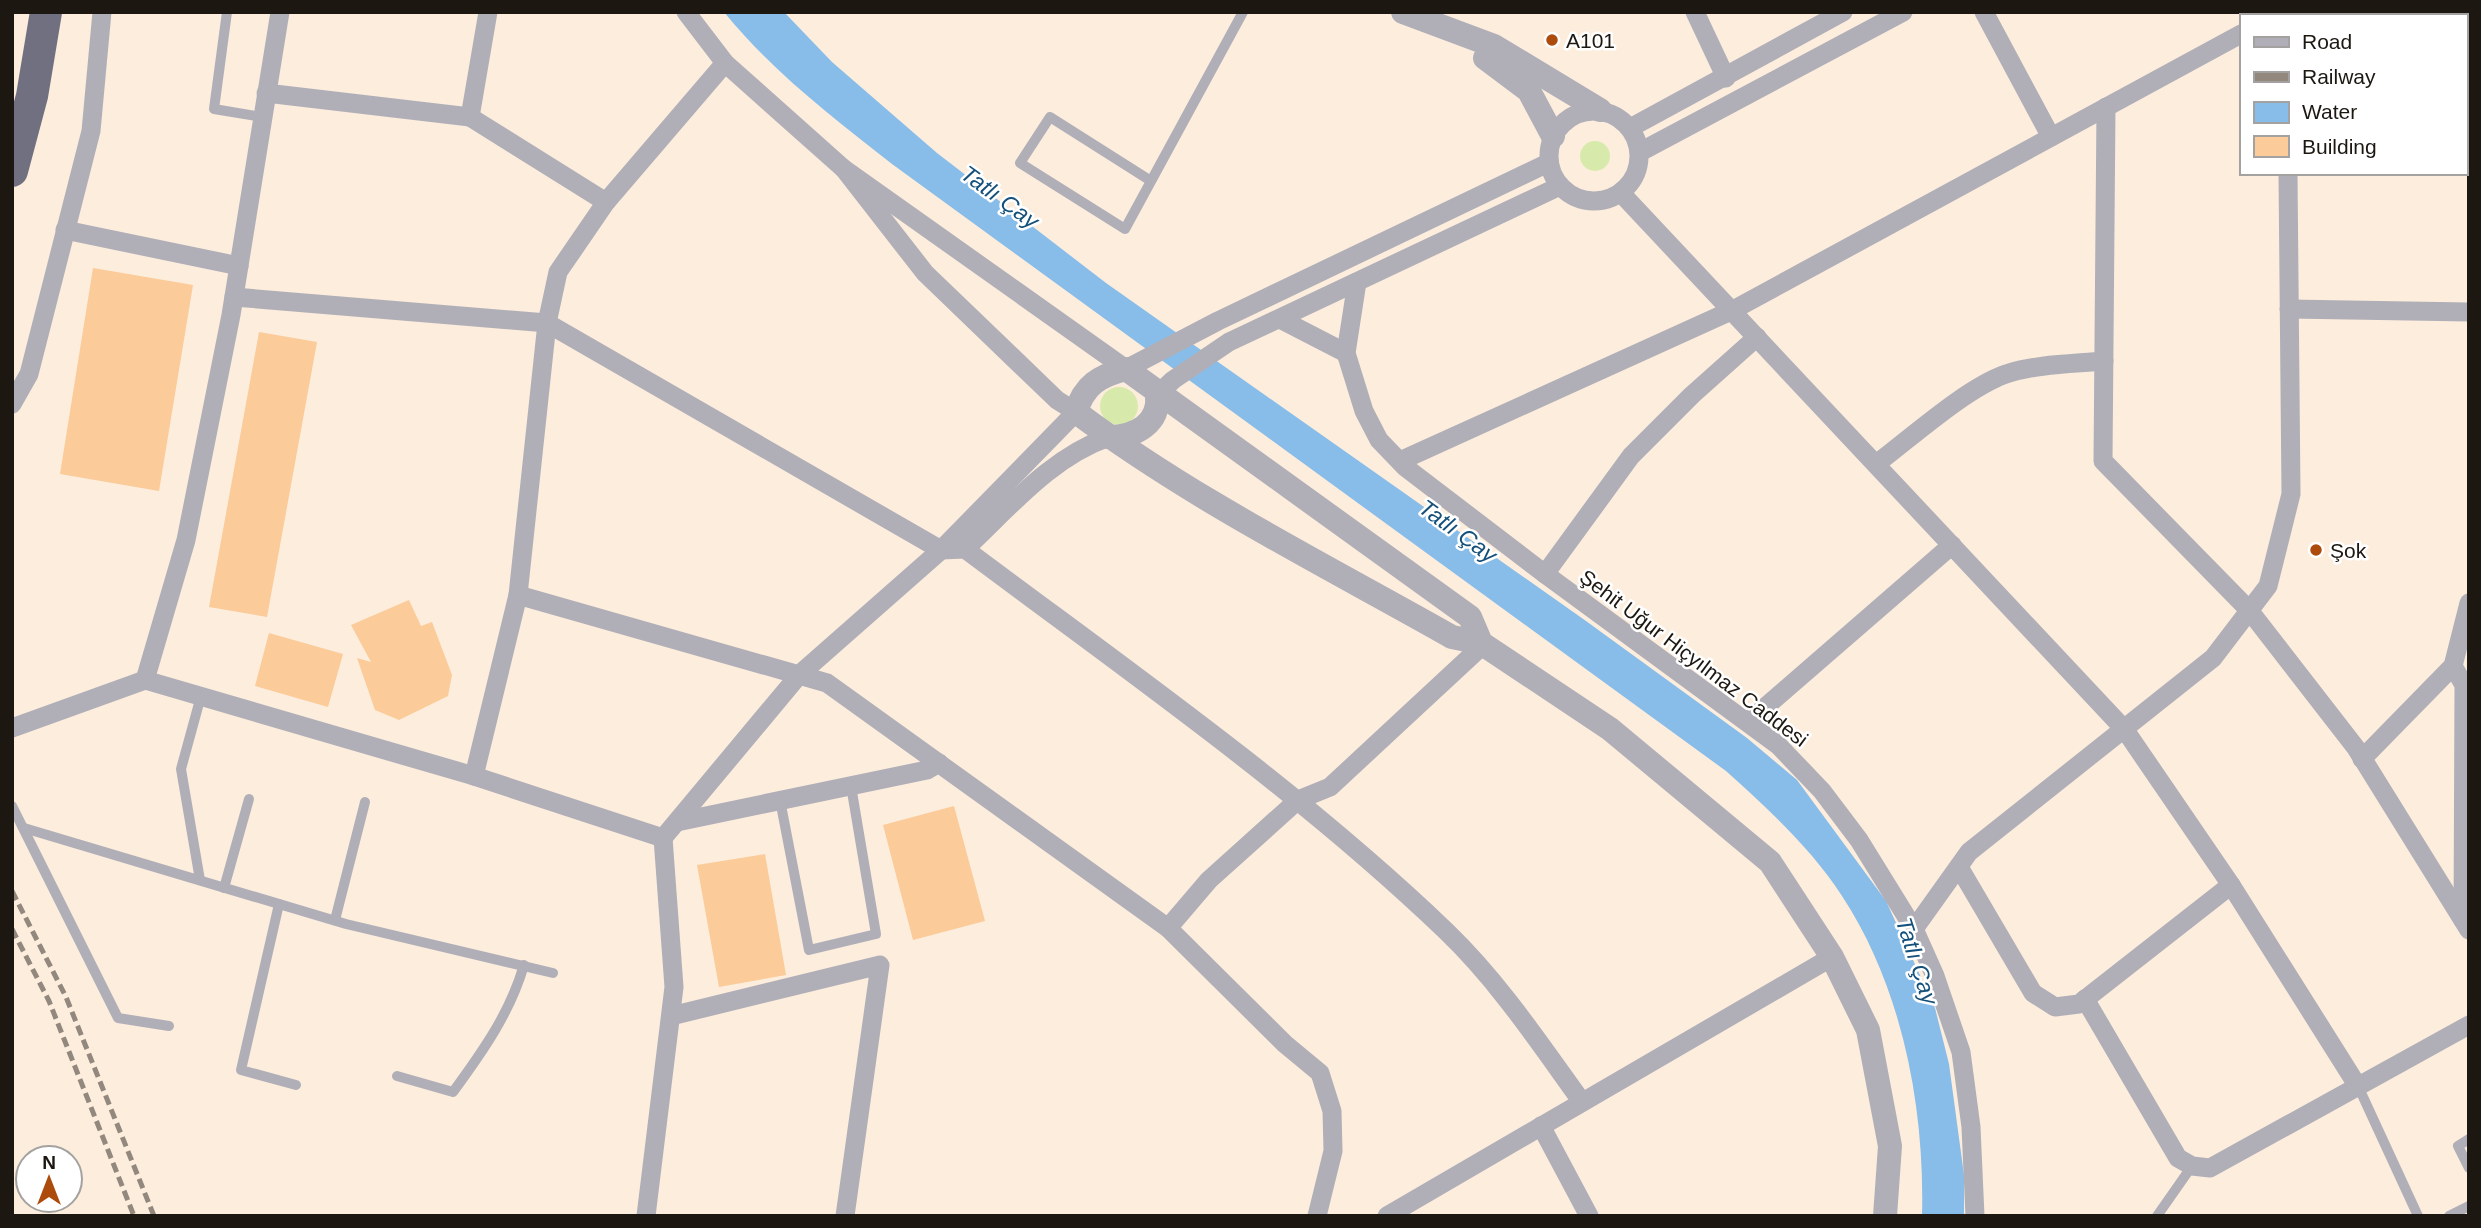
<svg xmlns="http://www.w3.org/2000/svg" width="2481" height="1228" font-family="Helvetica,sans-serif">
<rect width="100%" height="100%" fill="#fdeddd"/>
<!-- green -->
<g fill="#d7eaab">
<circle cx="1595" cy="156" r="15"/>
<circle cx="1119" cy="406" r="19"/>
</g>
<!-- water -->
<path fill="#88bce9" d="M724,12H784L832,62L937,153L1106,283L1586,621L1747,738L1797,780L1886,901L1935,1008L1949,1064L1964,1175V1216H1922C1925,1107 1902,987 1842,896C1811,848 1768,809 1726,771L892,164C832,117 772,71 724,12Z"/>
<!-- building -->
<g fill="#fbcb99">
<path d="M93,268L193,285L159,491L60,474Z"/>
<path d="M259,332L317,342L267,617L209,607Z"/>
<path d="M409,600L421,626L432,622L452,675L448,696L399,720L375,710L357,658L371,662L351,625Z"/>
<path d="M269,633L343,654L328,707L255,686Z"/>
<path d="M954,806L985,921L913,940L883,825Z"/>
<path d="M765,854L786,975L719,987L697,865Z"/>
</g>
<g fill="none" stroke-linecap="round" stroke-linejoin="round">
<!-- service -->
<g stroke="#b0afb8" stroke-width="10">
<path d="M227,12L214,109L262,117"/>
<path d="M1151,181L1050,117L1020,163L1125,229L1243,12"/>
<path d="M780,800L809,950L876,934L851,786"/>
<path d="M12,806L118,1018L169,1026"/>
<path d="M24,828L346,924L553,973"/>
<path d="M200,880L181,769L201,696"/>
<path d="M224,888L249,799"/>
<path d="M279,904L241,1070L296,1085"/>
<path d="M335,920L365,802"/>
<path d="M397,1076L453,1092C483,1051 510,1013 524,965"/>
<path d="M2358,1086L2418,1216"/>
<path d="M2469,1139L2458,1146L2469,1168"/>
<path d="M2157,1216L2192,1166"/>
<path d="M2449,1216L2469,1206"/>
</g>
<!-- minor -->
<g stroke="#b0afb8" stroke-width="19">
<path d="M686,12L725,63L844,169L1126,369L1218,321L1548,163"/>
<path d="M1695,12L1726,78"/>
<path d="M1984,12L2051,137"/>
<path d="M2275,16L2281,12"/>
<path d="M266,93L470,117L488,12"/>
<path d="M2106,107L2103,461L2249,610L2356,748L2469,930"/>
<circle cx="1594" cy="156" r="45"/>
<path d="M470,117L606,202"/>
<path d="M1630,128L1843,12"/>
<path d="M1640,152L1903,12"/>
<path d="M1621,193L2125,730L2231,885L2357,1085"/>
<path d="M65,230L239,266"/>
<path d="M1357,282L1346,353L1364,411L1379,440L1405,467L1545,574L1778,745L1822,791L1859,840L1914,929L1935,976L1961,1052L1971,1127L1975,1216"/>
<path d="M234,297L547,323L941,550L965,549C1129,672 1299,790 1447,932C1499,982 1540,1044 1582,1102"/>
<path d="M2289,309L2469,312"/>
<path d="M1280,319L1346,353"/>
<path d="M1157,395L1173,380L1229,342L1560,186"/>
<path d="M12,404L29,374L91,131L102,12"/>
<path d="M1400,461L1733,310L2241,34"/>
<path d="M1876,464C1912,437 1966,388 2006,374C2037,364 2072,364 2104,361"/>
<path d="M965,549C1010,507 1051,457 1109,437"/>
<path d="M1545,574L1631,456L1692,395L1757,337"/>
<path d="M518,595L827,683L1168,928"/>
<path d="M2453,666L2464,685L2463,920"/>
<path d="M145,680L186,540L231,315L280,12"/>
<path d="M1748,722L1952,545"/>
<path d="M12,728L145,680L474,776L663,838L799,675L941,550L1076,412L1057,400L925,273L844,169"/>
<path d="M2362,759L2453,666L2469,603"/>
<path d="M474,776L518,595L547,323L558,272L606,202L725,63"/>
<path d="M677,822L927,770L939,763"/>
<path d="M1959,867L2033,993L2055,1007L2079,1004L2231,885"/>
<path d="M1914,929L1969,852L2213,658L2268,586L2291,494L2288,173"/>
<path d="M2085,999L2178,1158L2192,1166L2210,1168L2469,1025"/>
<path d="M671,1016L880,965L845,1216"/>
<path d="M1541,1126L1589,1216"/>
<path d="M646,1216L674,987L663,838"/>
<path d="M1317,1216L1333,1151L1332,1111L1320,1073L1285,1044L1168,928L1209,880L1298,800L1330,787L1484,644"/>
<path d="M1387,1216L1832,957"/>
</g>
<!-- tertiary -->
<g stroke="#b0afb8" stroke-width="24">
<path d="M1403,12L1494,46L1600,110"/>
<path d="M1485,58L1529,91L1553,136"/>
<path d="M1109,437C1136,437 1160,423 1157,395"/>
<path d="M1481,643L1470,617L1126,369C1099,376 1084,385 1076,412C1192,499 1325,565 1452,637L1481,643L1610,729L1770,862L1832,957L1868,1030L1890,1146L1885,1216"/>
</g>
<!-- trunk -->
<path stroke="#717080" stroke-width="32" d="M12,171L32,96L46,12"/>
<!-- rail -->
<g stroke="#93887d" stroke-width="5" stroke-dasharray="10 5" stroke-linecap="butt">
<path d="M12,891L66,997L154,1216"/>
<path d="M12,929L49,1001L134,1216"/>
</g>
</g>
<!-- markers -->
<g fill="#ad4b0c" stroke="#fff" stroke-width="2.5">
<circle cx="1552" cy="40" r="7"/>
<circle cx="2316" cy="550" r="7"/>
</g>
<g text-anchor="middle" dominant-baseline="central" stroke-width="5" stroke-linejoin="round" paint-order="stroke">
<!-- poi labels -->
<g font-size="21" fill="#1c1711" stroke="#fff" text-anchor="start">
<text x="1566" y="40">A101</text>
<text x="2330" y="550">Şok</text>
</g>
<!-- street labels -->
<g font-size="21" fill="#1c1711" stroke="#fff">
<text transform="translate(1694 658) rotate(37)">Şehit Uğur Hiçyılmaz Caddesi</text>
</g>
<!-- water labels -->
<g font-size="23" font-style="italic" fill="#15507a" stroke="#fff">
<text transform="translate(1000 197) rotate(36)">Tatlı Çay</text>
<text transform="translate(1458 531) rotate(36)">Tatlı Çay</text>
<text transform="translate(1917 961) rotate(72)">Tatlı Çay</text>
</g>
</g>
<!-- border -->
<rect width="2481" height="1228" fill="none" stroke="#1c1711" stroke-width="28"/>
<!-- legend -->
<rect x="2240" y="14" width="228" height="161" fill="#ffffff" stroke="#a4a2a0" stroke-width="2"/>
<rect x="2254" y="37" width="35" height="10" fill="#b0afb8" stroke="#a4a2a0" stroke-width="2"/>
<text x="2302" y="49" font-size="21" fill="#1c1711">Road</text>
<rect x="2254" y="72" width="35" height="10" fill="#93887d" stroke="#a4a2a0" stroke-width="2"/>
<text x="2302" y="84" font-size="21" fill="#1c1711">Railway</text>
<rect x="2254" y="102" width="35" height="21" fill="#88bce9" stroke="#a4a2a0" stroke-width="2"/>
<text x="2302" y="119" font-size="21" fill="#1c1711">Water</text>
<rect x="2254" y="136" width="35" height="21" fill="#fbcb99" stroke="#a4a2a0" stroke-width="2"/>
<text x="2302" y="154" font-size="21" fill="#1c1711">Building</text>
<!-- north arrow -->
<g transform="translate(49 1179)"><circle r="33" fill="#ffffff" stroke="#a4a2a0" stroke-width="2"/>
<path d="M0-5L12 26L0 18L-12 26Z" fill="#ad4b0c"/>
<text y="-10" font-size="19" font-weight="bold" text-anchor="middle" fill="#1c1711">N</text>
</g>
</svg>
